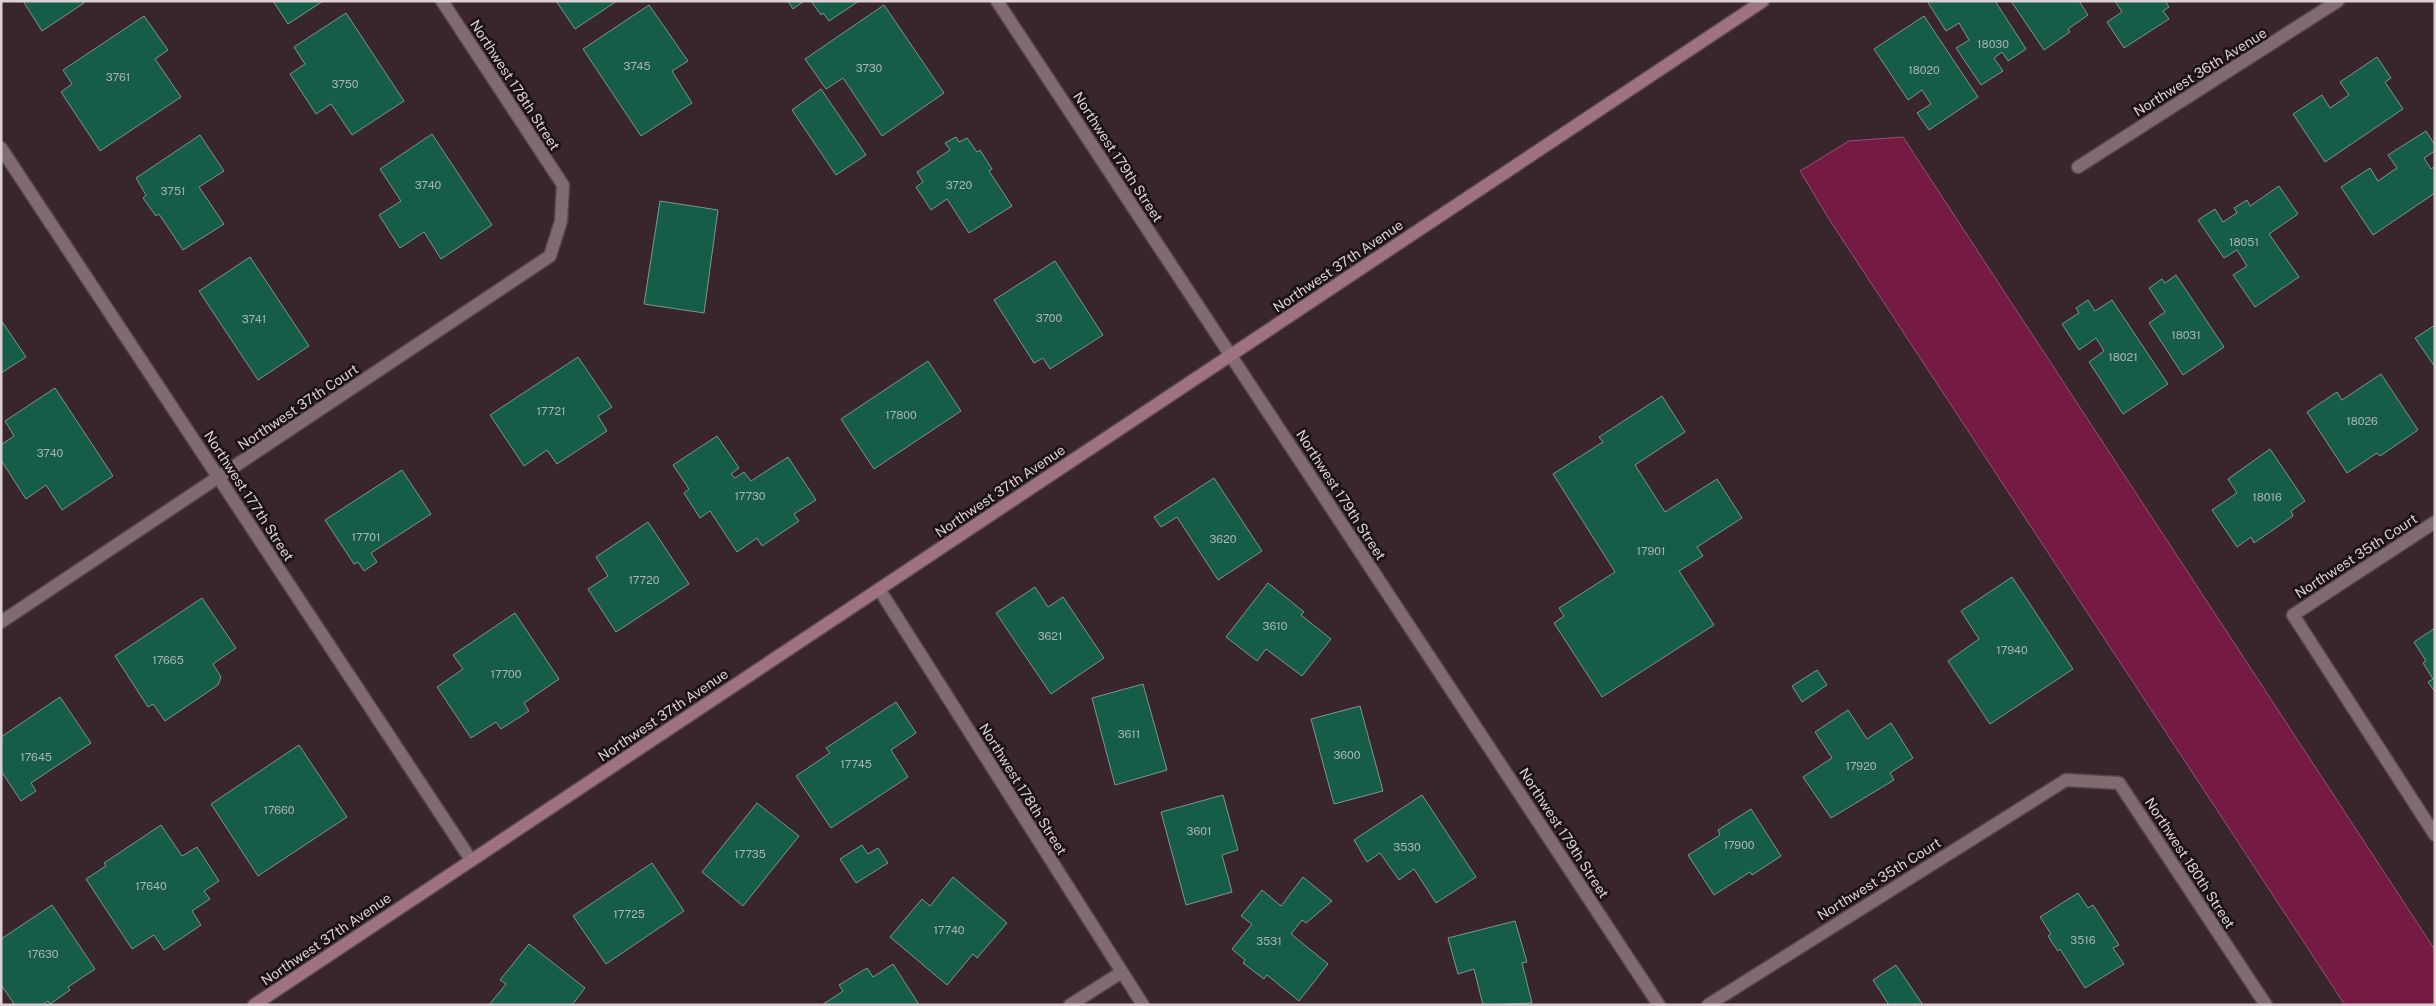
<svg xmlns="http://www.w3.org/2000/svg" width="2436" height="1006" font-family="'Public Sans',sans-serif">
<rect width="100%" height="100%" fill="#39262c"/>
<!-- water -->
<path fill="#751b43" stroke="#94526f" d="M1903,137L2435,950V1005H2345L1829,219L1800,171L1849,141Z"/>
<!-- building -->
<g fill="#155d49" stroke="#7e958c">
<path d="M23,1H83L84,3L42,31Z"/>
<path d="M273,1H323L288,24Z"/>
<path d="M556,1H617L575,29Z"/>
<path d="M788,1H804L793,9Z"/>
<path d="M811,1H859L829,21L823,13L821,15Z"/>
<path d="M1927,1H1995L2026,49L2008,61L2002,52L1994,58L2003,71L1981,85L1956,48L1969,40L1959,23L1946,31Z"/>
<path d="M2011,1H2079L2088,15L2068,29L2070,32L2044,50Z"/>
<path d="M2115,1H2165L2169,7L2163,11L2169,19L2124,48L2107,22L2122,12Z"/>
<path d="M649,5L688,61L672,71L692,103L641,136L583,49Z"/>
<path d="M884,5L944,93L882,136L843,78L826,89L805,59Z"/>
<path d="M346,13L404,101L352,135L331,104L316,114L290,74L305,64L294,47Z"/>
<path d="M144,16L168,50L155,59L181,97L100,151L61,92L72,84L63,70Z"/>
<path d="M1924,16L1978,97L1929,130L1917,113L1931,104L1922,90L1908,100L1874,49Z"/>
<path d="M2377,57L2391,78L2385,82L2403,109L2325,162L2293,114L2322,95L2330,108L2349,95L2340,82Z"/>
<path d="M821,89L866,155L836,175L792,110Z"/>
<path d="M2426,131L2435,145V151L2424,158L2431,169L2435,166V193L2373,235L2341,187L2370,168L2378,181L2397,168L2388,155Z"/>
<path d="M432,134L492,225L441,259L424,232L400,248L379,215L401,201L380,169Z"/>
<path d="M200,135L224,171L199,187L224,224L183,250L159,214L156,216L143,198L146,195L136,178Z"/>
<path d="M956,137L959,142L967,138L977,152L980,150L992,169L989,171L1012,206L969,233L947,199L931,210L916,187L923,182L917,172L950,150L945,143Z"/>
<path d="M2279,186L2298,214L2269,234L2299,277L2255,307L2233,275L2247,266L2237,250L2224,258L2198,220L2215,209L2223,222L2237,213L2234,208L2247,200L2250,206Z"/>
<path d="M660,201L718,210L704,313L644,304Z"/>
<path d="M250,257L309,346L258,380L199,291Z"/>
<path d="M1055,261L1103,335L1050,369L1043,358L1034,363L994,300Z"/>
<path d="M2176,275L2224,347L2183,375L2149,323L2165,312L2149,288L2162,279L2165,283Z"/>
<path d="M2088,300L2095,311L2112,300L2168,384L2123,414L2089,362L2104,351L2096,338L2079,350L2062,324L2079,313L2076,308Z"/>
<path d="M1,320L26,357L1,373Z"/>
<path d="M2435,325V367L2415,338Z"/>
<path d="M578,357L612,407L598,416L607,431L557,464L547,450L524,466L490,415Z"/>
<path d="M928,361L961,411L874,469L841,419Z"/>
<path d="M2381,374L2418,430L2380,456L2377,453L2347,473L2307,412L2337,392L2342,400Z"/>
<path d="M55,388L113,476L62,510L46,485L26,499L1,460V445L14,436L5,421Z"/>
<path d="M1662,396L1685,432L1635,465L1665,512L1717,479L1742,518L1697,547L1703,556L1679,571L1714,625L1602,697L1554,623L1564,616L1559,608L1615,572L1553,474L1603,442L1599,437Z"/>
<path d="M717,436L739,468L731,474L735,478L744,472L751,481L788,457L816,500L794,514L799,521L762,546L757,538L737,552L710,511L700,518L684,493L689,489L673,465Z"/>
<path d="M2270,449L2305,501L2291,511L2293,516L2254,543L2251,537L2237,547L2212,510L2237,493L2228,479Z"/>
<path d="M402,470L431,514L371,553L377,562L364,571L358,562L354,564L325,520Z"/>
<path d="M1214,478L1262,551L1218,580L1177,517L1161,527L1154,517Z"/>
<path d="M648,522L689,584L616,632L588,589L608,576L596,557Z"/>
<path d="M2012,577L2073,669L1990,724L1948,661L1979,639L1961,611Z"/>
<path d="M1268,583L1304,612L1301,615L1331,639L1302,676L1266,649L1257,661L1226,637Z"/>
<path d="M1035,587L1048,607L1063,597L1104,658L1051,694L996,613Z"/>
<path d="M202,598L236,648L213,664L221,677L218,685L165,721L153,704L148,707L115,656Z"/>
<path d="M515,613L559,679L524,703L529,711L501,729L496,722L471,738L437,687L463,669L453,655Z"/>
<path d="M2435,628V692L2428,682L2433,679L2423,663L2426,661L2414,642Z"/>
<path d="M1817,670L1827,685L1802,702L1792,686Z"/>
<path d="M1143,684L1167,770L1115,785L1092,698Z"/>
<path d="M60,697L91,743L31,783L36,791L21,801L1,771V737Z"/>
<path d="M896,702L916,733L891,750L908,777L831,828L796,776L830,753L826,748Z"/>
<path d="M1360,706L1383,791L1334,804L1311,719Z"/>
<path d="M1848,710L1867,739L1891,723L1913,758L1890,773L1894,780L1831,818L1803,777L1832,758L1815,732Z"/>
<path d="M299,745L347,817L258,876L211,804Z"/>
<path d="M1223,795L1238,850L1222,855L1232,892L1186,905L1161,812Z"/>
<path d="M1422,795L1476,877L1436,903L1414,869L1399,880L1380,853L1367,862L1354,840Z"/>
<path d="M757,803L799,836L743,906L702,872Z"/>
<path d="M1751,809L1781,856L1752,875L1750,872L1714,895L1688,855L1720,835L1718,830Z"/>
<path d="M161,825L182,856L197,847L219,881L204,891L210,899L192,911L201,925L164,950L154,935L132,949L86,879L106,866L104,863Z"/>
<path d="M862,845L868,854L878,848L888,863L856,883L840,859Z"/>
<path d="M652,863L684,911L606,964L573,916Z"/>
<path d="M953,877L1007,923L977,958L973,954L947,985L890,937L922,899L930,906Z"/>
<path d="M1303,877L1332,901L1306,923L1302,920L1291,934L1328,964L1299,1001L1267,975L1264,979L1243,963L1245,960L1232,949L1252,924L1241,916L1262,890L1281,906Z"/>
<path d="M2078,893L2088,908L2093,905L2119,945L2113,948L2124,964L2085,988L2060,949L2058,951L2053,944L2048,936L2051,934L2040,917Z"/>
<path d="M52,905L95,969L68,987L70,990L50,1004L48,1001L42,1005H15L1,985V939Z"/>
<path d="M1515,921L1527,962L1522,963L1532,1003L1483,1005L1474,969L1458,974L1448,938Z"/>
<path d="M529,944L585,988L572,1005H489L506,984L500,980Z"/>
<path d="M893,964L918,1003L916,1005H822L843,991L839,985L867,968L873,977Z"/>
<path d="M1896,965L1923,1005H1889L1873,980Z"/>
</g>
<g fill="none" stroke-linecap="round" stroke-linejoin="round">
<!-- minor casing -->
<g stroke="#54454b" stroke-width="15">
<g id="minor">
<path d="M997,1L1659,1005"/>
<path d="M1,148L471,860"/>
<path d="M2078,167L2338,1"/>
<path d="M2435,522L2293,615L2435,835"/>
<path d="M879,589L1143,1005"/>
<path d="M1,622L550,256L561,221L563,185L442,1"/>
<path d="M1070,1005L1122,972"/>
<path d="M1708,1005L2066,780L2119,783L2266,1005"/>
</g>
</g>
<!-- secondary casing -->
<g stroke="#54454b" stroke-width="15">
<path id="secondary" d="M254,1005L1763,1"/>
</g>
<!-- minor -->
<use href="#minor" stroke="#816b71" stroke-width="12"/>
<!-- secondary -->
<use href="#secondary" stroke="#9f7281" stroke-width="12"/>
</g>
<g text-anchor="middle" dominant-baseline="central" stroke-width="5" stroke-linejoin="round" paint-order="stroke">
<!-- number labels -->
<g font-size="11" fill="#acb4b2">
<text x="1993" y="44">18030</text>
<text x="637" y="66">3745</text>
<text x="869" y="68">3730</text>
<text x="1924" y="70">18020</text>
<text x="118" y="77">3761</text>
<text x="345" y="84">3750</text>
<text x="428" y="185">3740</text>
<text x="959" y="185">3720</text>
<text x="173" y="191">3751</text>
<text x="2244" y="242">18051</text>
<text x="1049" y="318">3700</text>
<text x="254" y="319">3741</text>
<text x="2186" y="335">18031</text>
<text x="2123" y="357">18021</text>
<text x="551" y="411">17721</text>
<text x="901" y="415">17800</text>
<text x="2362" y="421">18026</text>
<text x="50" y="453">3740</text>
<text x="750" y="496">17730</text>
<text x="2267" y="497">18016</text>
<text x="366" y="537">17701</text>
<text x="1223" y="539">3620</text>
<text x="1651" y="551">17901</text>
<text x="644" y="580">17720</text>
<text x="1275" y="626">3610</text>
<text x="1050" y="636">3621</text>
<text x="2012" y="650">17940</text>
<text x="168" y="660">17665</text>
<text x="506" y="674">17700</text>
<text x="1129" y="734">3611</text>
<text x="1347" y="755">3600</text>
<text x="36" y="757">17645</text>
<text x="856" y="764">17745</text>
<text x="1861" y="766">17920</text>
<text x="279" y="810">17660</text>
<text x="1199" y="831">3601</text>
<text x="1739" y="845">17900</text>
<text x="1407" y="847">3530</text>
<text x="750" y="854">17735</text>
<text x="151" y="886">17640</text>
<text x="629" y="914">17725</text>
<text x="949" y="930">17740</text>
<text x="2083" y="940">3516</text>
<text x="1269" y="941">3531</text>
<text x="43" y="954">17630</text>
</g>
<!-- street labels -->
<g font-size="14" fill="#ded1d5" stroke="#1a1215">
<text transform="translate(2200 72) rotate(-32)">Northwest 36th Avenue</text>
<text transform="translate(515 85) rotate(57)">Northwest 178th Street</text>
<text transform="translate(1118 157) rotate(57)">Northwest 179th Street</text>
<text transform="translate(1338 266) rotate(-34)">Northwest 37th Avenue</text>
<text transform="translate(298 407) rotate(-34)">Northwest 37th Court</text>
<text transform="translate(1000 491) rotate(-34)">Northwest 37th Avenue</text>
<text transform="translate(1341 495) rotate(57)">Northwest 179th Street</text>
<text transform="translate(249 496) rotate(57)">Northwest 177th Street</text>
<text transform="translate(2356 556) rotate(-33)">Northwest 35th Court</text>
<text transform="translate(663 715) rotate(-34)">Northwest 37th Avenue</text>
<text transform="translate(1023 789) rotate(58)">Northwest 178th Street</text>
<text transform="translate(1564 833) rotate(57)">Northwest 179th Street</text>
<text transform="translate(2190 863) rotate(57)">Northwest 180th Street</text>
<text transform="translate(1879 879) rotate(-32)">Northwest 35th Court</text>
<text transform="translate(326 939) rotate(-34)">Northwest 37th Avenue</text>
</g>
</g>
<!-- border -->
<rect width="2436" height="1006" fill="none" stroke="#ded1d5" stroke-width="5"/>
</svg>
